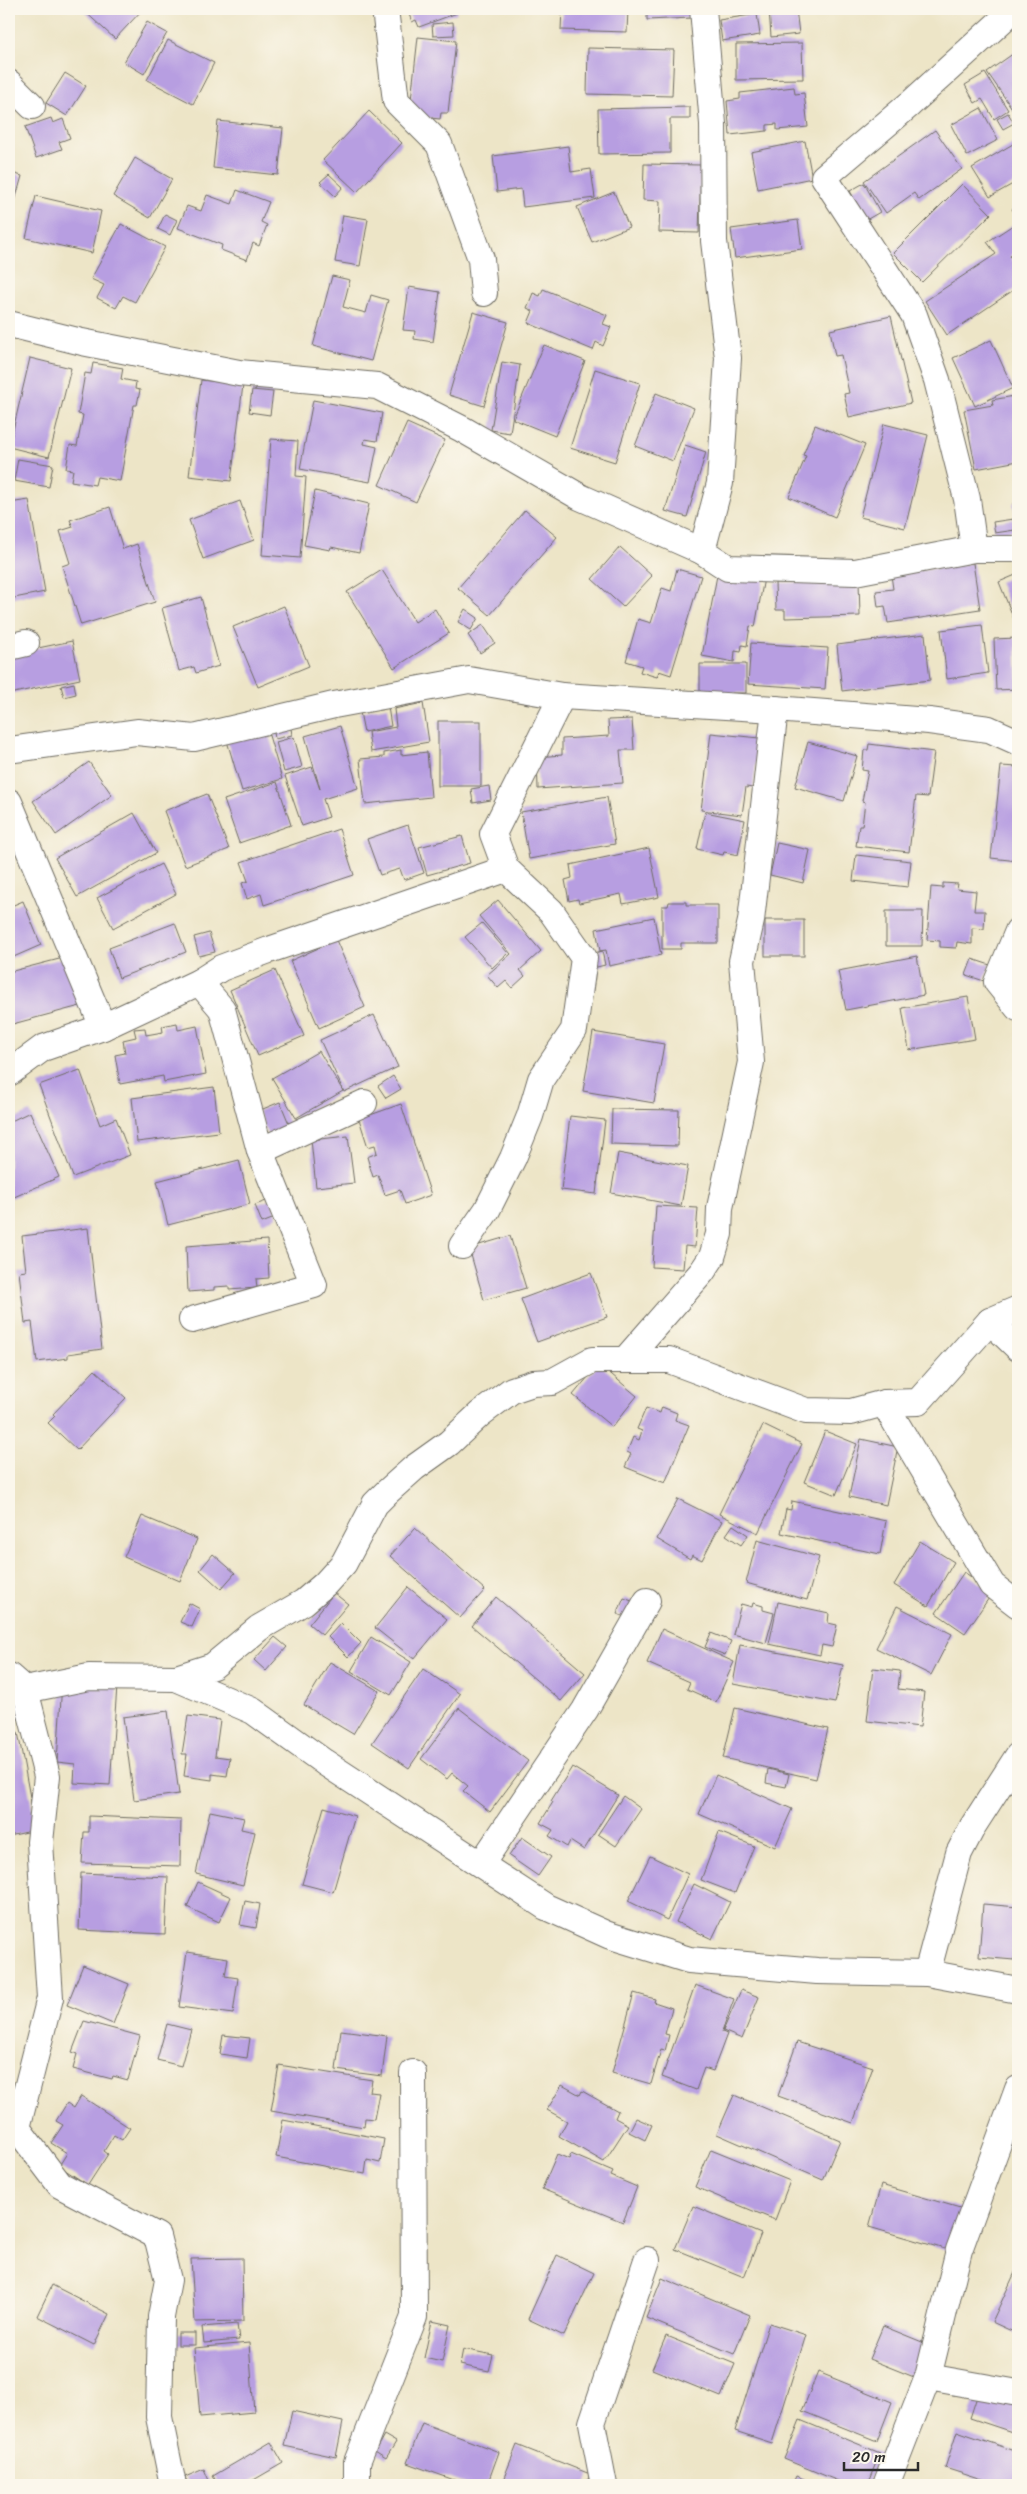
<svg xmlns="http://www.w3.org/2000/svg" width="1027" height="2494" font-family="Sriracha,sans-serif">
<rect width="100%" height="100%" fill="#fbf7ec"/>
<filter id="ink" filterUnits="userSpaceOnUse"><feTurbulence type="fractalNoise" baseFrequency=".02" numOctaves="2"/><feDisplacementMap in="SourceGraphic" scale="10" xChannelSelector="R" yChannelSelector="G"/><feConvolveMatrix kernelMatrix="1 2 1 2 8 2 1 2 1" color-interpolation-filters="sRGB"/></filter>
<filter id="wash" filterUnits="userSpaceOnUse"><feTurbulence type="fractalNoise" baseFrequency=".0096" numOctaves="4" result="noise"/><feDisplacementMap in="SourceGraphic" scale="20" xChannelSelector="R" yChannelSelector="G"/><feGaussianBlur stdDeviation="1.12" result="paint"/><feColorMatrix in="noise" values="0 0 0 0 0 0 0 0 0 0 0 0 0 0 0 0 0 1.4 0 .05"/><feComposite in="paint" operator="in"/></filter>
<g filter="url(#wash)">
<rect width="100%" height="100%" fill="#ede5c7"/>
<g id="blocks">
<!-- building -->
<g fill="#b79ee1">
<path d="M82,9H143L115,39Z"/>
<path d="M407,9H455L457,13L419,27L416,20L412,22Z"/>
<path d="M562,9H628L627,32L561,30Z"/>
<path d="M647,9H691L692,18L647,20Z"/>
<path d="M769,9H796L799,34L771,37Z"/>
<path d="M757,14L760,35L722,41L719,20Z"/>
<path d="M147,22L167,33L144,74L124,62Z"/>
<path d="M453,22L454,35L433,36L432,24Z"/>
<path d="M418,37L456,41L448,113H441L440,119L421,117L410,109Z"/>
<path d="M168,40L214,63L193,104L147,80Z"/>
<path d="M802,43L803,79L736,80V44Z"/>
<path d="M588,48L674,50L672,96L587,94Z"/>
<path d="M1017,51L1018,53V117L987,72Z"/>
<path d="M65,73L86,86L67,116L46,103Z"/>
<path d="M985,73L1008,110L994,119L982,99L975,103L965,85Z"/>
<path d="M794,87L795,94L804,93L808,127L777,130V124L767,125V131L730,135L727,101L740,99V93Z"/>
<path d="M690,107V119H670V153L599,154L598,109Z"/>
<path d="M981,108L998,140L967,156L951,125Z"/>
<path d="M369,111L402,143L357,192L323,160Z"/>
<path d="M1008,113L1014,123L1003,129L997,119Z"/>
<path d="M51,118L53,123L63,119L70,138L59,142L62,149L36,158L25,127Z"/>
<path d="M218,121L283,128L278,175L213,168Z"/>
<path d="M935,130L962,169L919,200L914,193L886,213L864,181Z"/>
<path d="M805,141L812,178L758,189L751,152Z"/>
<path d="M1018,141V181L990,197L972,168Z"/>
<path d="M568,146L571,172L591,169L595,198L523,207L521,189L497,192L493,156Z"/>
<path d="M135,158L172,179L150,218L113,196Z"/>
<path d="M644,164L701,165L699,233L659,232L660,201L643,200Z"/>
<path d="M9,172L22,176L9,222Z"/>
<path d="M329,174L343,187L335,196L320,182Z"/>
<path d="M864,183L880,212L866,220L850,191Z"/>
<path d="M962,184L991,214L922,282L893,253Z"/>
<path d="M237,190L269,202L261,222L267,225L259,246L253,243L247,260L221,250L222,245L178,228L187,206L201,211L207,195L232,204Z"/>
<path d="M614,192L629,227L592,242L577,207Z"/>
<path d="M36,196L101,211L92,253L26,238Z"/>
<path d="M1018,204V218L1012,209Z"/>
<path d="M165,214L177,220L170,235L158,229Z"/>
<path d="M343,215L368,219L360,266L335,262Z"/>
<path d="M798,220L802,249L735,258L731,229Z"/>
<path d="M121,224L165,247L135,302L123,296L116,308L97,298L104,285L91,279Z"/>
<path d="M1013,225L1018,233V251L1010,256L1018,268V287L947,335L925,301L996,254L987,242Z"/>
<path d="M332,276L350,280L343,307L366,313L371,295L388,300L371,361L313,346Z"/>
<path d="M409,287L440,292L433,342L414,339L415,331L403,330Z"/>
<path d="M543,289L607,315L603,324L611,327L603,346L596,342L593,350L528,323L533,311L527,308L533,293L540,296Z"/>
<path d="M473,312L508,322L484,406L449,395Z"/>
<path d="M891,316L911,403L849,417L844,394L849,393L841,355L835,356L830,330Z"/>
<path d="M991,340L1013,388L975,406L953,358Z"/>
<path d="M544,345L585,361L555,436L513,419Z"/>
<path d="M30,358L71,368L49,457L9,447Z"/>
<path d="M502,362L520,365L510,433L491,430Z"/>
<path d="M93,363L123,368L121,379L136,382L135,389L140,390L137,405H134L120,481L97,477L95,485L71,481L73,470L66,469L70,445L77,446L83,415L78,414L85,373L91,374Z"/>
<path d="M595,369L640,383L615,462L570,448Z"/>
<path d="M201,380L243,385L231,481L189,476Z"/>
<path d="M252,390L273,392L270,415L249,412Z"/>
<path d="M656,393L694,408L673,461L635,446Z"/>
<path d="M1014,396L1015,400L1018,399V461L976,469L964,410L993,405L992,400Z"/>
<path d="M313,400L382,413L377,441L365,439L364,444L377,447L370,482L300,469Z"/>
<path d="M407,423L445,440L416,502L379,485Z"/>
<path d="M884,424L928,435L905,528L860,517Z"/>
<path d="M815,425L865,445L835,517L789,497L806,456L803,455Z"/>
<path d="M271,439L298,441L296,476L306,477L300,558L262,555Z"/>
<path d="M685,445L706,452L687,517L665,511Z"/>
<path d="M18,459L53,465L49,487L14,481Z"/>
<path d="M315,491L369,504L359,553L331,547L330,550L304,545Z"/>
<path d="M29,500L45,592L9,599V503Z"/>
<path d="M240,501L254,540L203,559L189,520Z"/>
<path d="M1018,502V522H1017L1013,503Z"/>
<path d="M110,507L123,549L137,544L155,602L81,625L62,566L70,563L60,531L73,527L70,520Z"/>
<path d="M525,510L557,537L490,615L458,588Z"/>
<path d="M1013,519L1015,530L995,533L993,522Z"/>
<path d="M620,547L652,576L623,607L592,579Z"/>
<path d="M973,563L980,609L888,623L885,606L878,607L876,591L893,589L891,575Z"/>
<path d="M677,569L701,576L671,675L659,671L657,677L640,672L642,666L626,661L638,619L651,623L662,588L671,591Z"/>
<path d="M382,570L415,622L435,609L449,633L394,668L347,592Z"/>
<path d="M718,570L764,578L755,627L750,626L747,646L742,645L741,652L735,651L734,662L702,656Z"/>
<path d="M1018,574V629L999,582Z"/>
<path d="M859,581L860,616L785,618V610H776L775,583Z"/>
<path d="M201,597L219,666L196,673L194,667L179,671L162,608Z"/>
<path d="M284,606L309,666L258,687L233,627Z"/>
<path d="M465,609L478,618L471,630L458,622Z"/>
<path d="M483,625L495,643L480,653L468,635Z"/>
<path d="M982,625L988,673L947,679L941,630Z"/>
<path d="M925,634L930,680L842,691L837,645Z"/>
<path d="M1016,638L1018,689L996,690L994,639Z"/>
<path d="M72,641L80,679L9,694V654Z"/>
<path d="M751,643L828,648L825,689L748,684Z"/>
<path d="M700,664H746V693H732V698L700,693Z"/>
<path d="M74,683L76,694L64,697L61,686Z"/>
<path d="M423,703L429,742L371,752L368,732L396,727L394,709Z"/>
<path d="M388,707L391,726L364,732L360,712Z"/>
<path d="M632,719L634,750H620L623,783L538,789L537,757L562,755V739L609,736L608,720Z"/>
<rect x="438" y="721" width="43" height="65"/>
<path d="M290,722L292,735L275,739L273,725Z"/>
<path d="M340,726L358,788L323,799L329,817L302,826L285,776L312,767L320,789L305,736Z"/>
<path d="M267,729L282,779L242,791L227,741Z"/>
<path d="M711,733L759,738L753,788L746,787L742,815L701,810Z"/>
<path d="M294,737L302,767L284,772L276,742Z"/>
<path d="M808,742L857,756L844,801L795,787Z"/>
<path d="M869,744L934,752L928,797L916,796L909,852L856,846L859,826H862L865,802L862,801L868,771L862,770L864,750H868Z"/>
<path d="M401,750V755L427,752L431,797L365,804L360,759L384,757V753Z"/>
<path d="M89,762L112,795L56,835L33,801Z"/>
<path d="M1001,766L1018,767V861L991,858Z"/>
<path d="M277,782L291,825L239,843L224,800Z"/>
<path d="M489,786L491,800L473,803L471,789Z"/>
<path d="M207,794L229,849L185,866L164,811Z"/>
<path d="M607,797L615,844L529,859L521,812Z"/>
<path d="M705,812L745,820L738,855L724,852L723,855L697,849Z"/>
<path d="M134,813L156,853L77,897L55,858Z"/>
<path d="M408,825L424,873L404,880L400,869L380,875L367,839Z"/>
<path d="M339,829L354,875L264,905L261,894L247,899L242,883L248,881L241,862Z"/>
<path d="M462,836L470,863L427,875L419,847Z"/>
<path d="M777,843L810,850L803,883L770,875Z"/>
<path d="M649,848L659,897L623,904L621,894L579,903L578,899L569,901L565,880L572,878L570,865Z"/>
<path d="M856,855L911,861L908,887L853,881Z"/>
<path d="M161,864L176,894L113,928L97,898Z"/>
<path d="M943,883L958,884L957,889L976,891L974,911H985L984,929L972,928V944L957,942L956,948L940,947V941L927,940L931,887L943,888Z"/>
<path d="M498,900L541,951L520,970L525,976L512,988L506,981L498,988L487,975L511,954L479,916Z"/>
<path d="M23,901L41,945L9,959V907Z"/>
<path d="M669,902H686V905H718V943H681V949H662V906H668Z"/>
<path d="M886,911H923L922,946H886Z"/>
<path d="M654,917L661,955L609,966L606,950L600,951L596,929Z"/>
<rect x="765" y="920" width="39" height="36"/>
<path d="M175,923L186,952L119,978L109,948Z"/>
<path d="M482,923L508,953L492,968L465,937Z"/>
<path d="M209,933L215,952L199,956L194,937Z"/>
<path d="M336,940L365,1007L319,1028L290,961Z"/>
<path d="M602,951L605,965L593,968L590,954Z"/>
<path d="M917,956L924,995L846,1010L838,971Z"/>
<path d="M67,957L80,1006L9,1025V972Z"/>
<path d="M972,959L990,965L984,981L966,975Z"/>
<path d="M275,970L304,1036L258,1056L230,990Z"/>
<path d="M968,997L975,1039L909,1050L902,1008Z"/>
<path d="M374,1015L398,1067L344,1092L320,1040Z"/>
<path d="M177,1023L178,1030L197,1026L206,1074L164,1082L163,1076L120,1084L115,1055L125,1053L123,1040L136,1037L134,1029L145,1028L146,1035L163,1032L162,1026Z"/>
<path d="M593,1032L664,1044L654,1103L583,1091Z"/>
<path d="M319,1051L343,1091L296,1118L272,1078Z"/>
<path d="M80,1070L100,1125L116,1118L130,1155L73,1177L39,1085Z"/>
<path d="M393,1076L401,1089L386,1098L378,1086Z"/>
<path d="M214,1087L219,1132L137,1142L132,1098Z"/>
<path d="M280,1102L290,1126L268,1135L258,1111Z"/>
<path d="M401,1104L431,1195L405,1204L400,1190L385,1195L378,1175L373,1177L367,1157L377,1153L375,1145L368,1147L359,1119Z"/>
<path d="M612,1109L679,1110L678,1146L611,1144Z"/>
<path d="M30,1112L59,1177L12,1198L9,1191V1122Z"/>
<path d="M570,1116L605,1120L596,1194L561,1190Z"/>
<path d="M348,1136L354,1183L316,1187L311,1140Z"/>
<path d="M618,1153L688,1166L681,1206L611,1193Z"/>
<path d="M239,1160L250,1204L168,1225L157,1181Z"/>
<path d="M272,1199L277,1217L262,1223L255,1205Z"/>
<path d="M656,1206L698,1208L695,1247L685,1246L683,1269L652,1267Z"/>
<path d="M88,1228L102,1349L68,1354V1358L37,1362L32,1322L25,1323L19,1272L26,1271L22,1236Z"/>
<path d="M510,1236L526,1288L484,1300L469,1248Z"/>
<path d="M267,1240L269,1278L256,1279L257,1288L229,1290V1286L214,1287V1290L188,1292L186,1246Z"/>
<path d="M591,1273L607,1317L537,1342L521,1299Z"/>
<path d="M599,1364L637,1396L612,1427L573,1395Z"/>
<path d="M95,1370L126,1398L77,1450L48,1423L55,1416L53,1414Z"/>
<path d="M662,1407L677,1413L675,1420L689,1425L665,1483L625,1467L631,1454L627,1452L633,1437L639,1440L642,1431L637,1429L646,1408L660,1413Z"/>
<path d="M763,1425L802,1444L758,1533L719,1514Z"/>
<path d="M825,1431L857,1444L836,1495L804,1482Z"/>
<path d="M861,1439L898,1447L886,1505L849,1497Z"/>
<path d="M678,1499L722,1521L702,1560L692,1555L690,1559L657,1539Z"/>
<path d="M792,1501L886,1521L880,1554L781,1533L786,1509L791,1510Z"/>
<path d="M142,1516L197,1539L180,1581L124,1557Z"/>
<path d="M733,1525L748,1535L741,1545L726,1535Z"/>
<path d="M415,1528L485,1590L460,1618L390,1556Z"/>
<path d="M757,1540L819,1557L807,1600L746,1583Z"/>
<path d="M920,1541L954,1562L928,1606L894,1585Z"/>
<path d="M213,1554L235,1573L221,1589L200,1570Z"/>
<path d="M964,1572L993,1592L965,1633L936,1613Z"/>
<path d="M408,1587L447,1619L414,1659L375,1628Z"/>
<path d="M334,1593L348,1604L322,1635L309,1624Z"/>
<path d="M496,1597L585,1673L561,1701L472,1626Z"/>
<path d="M624,1598L637,1603L630,1619L617,1614Z"/>
<path d="M778,1602L829,1613L828,1623L837,1625L832,1647L822,1645L820,1655L769,1644Z"/>
<path d="M189,1603L200,1609L192,1627L180,1622Z"/>
<path d="M753,1603L763,1606V1610L774,1613L766,1643L733,1634L741,1604L752,1607Z"/>
<path d="M897,1606L952,1634L931,1675L876,1648Z"/>
<path d="M341,1623L361,1643L348,1657L328,1637Z"/>
<path d="M662,1629L734,1662L716,1702L687,1689L690,1682L647,1663Z"/>
<path d="M711,1633L731,1641L725,1655L705,1647Z"/>
<path d="M275,1637L287,1647L266,1671L254,1660Z"/>
<path d="M371,1637L411,1662L391,1695L351,1671Z"/>
<path d="M740,1645L843,1665L835,1703L733,1684Z"/>
<path d="M330,1662L379,1691L353,1734L304,1705Z"/>
<path d="M873,1668L900,1671L898,1689L924,1692L920,1727L867,1721Z"/>
<path d="M423,1669L460,1694L409,1768L372,1743Z"/>
<path d="M62,1682L117,1686L110,1785L74,1783L75,1764L57,1762Z"/>
<path d="M15,1700L20,1718L9,1721V1702Z"/>
<path d="M459,1708L528,1761L490,1812L463,1791L468,1786L452,1773L447,1779L421,1759Z"/>
<path d="M735,1708L828,1729L816,1779L723,1758Z"/>
<path d="M168,1711L179,1794L134,1800L123,1717Z"/>
<path d="M188,1716L220,1720L215,1756L230,1758L227,1776L212,1774V1780L184,1776L187,1754H182Z"/>
<path d="M12,1726L13,1732H18L36,1830L9,1836V1727Z"/>
<path d="M572,1767L618,1795L584,1850L570,1841L567,1847L549,1836L553,1830L540,1823L553,1802L551,1801Z"/>
<path d="M768,1769L789,1774L786,1787L766,1783Z"/>
<path d="M716,1775L792,1809L775,1847L699,1814Z"/>
<path d="M623,1796L641,1809L616,1846L598,1834Z"/>
<path d="M324,1807L355,1816L333,1892L302,1884Z"/>
<path d="M210,1811L244,1818L241,1829L255,1832L243,1885L196,1874Z"/>
<path d="M89,1816L181,1820L180,1866L82,1863L84,1832H89Z"/>
<path d="M719,1832L754,1846L735,1893L701,1880Z"/>
<path d="M522,1837L551,1857L538,1876L509,1856Z"/>
<path d="M650,1856L688,1874L667,1920L628,1901Z"/>
<path d="M81,1873L168,1877L165,1934L79,1930Z"/>
<path d="M198,1882L231,1897L219,1922L187,1907Z"/>
<path d="M694,1884L730,1902L712,1939L676,1922Z"/>
<path d="M245,1901L260,1904L256,1928L240,1925Z"/>
<path d="M983,1904L1018,1907V1954L1015,1953L1014,1960L979,1957Z"/>
<path d="M187,1952L228,1958L225,1976L238,1978L233,2014L179,2007Z"/>
<path d="M83,1965L129,1984L113,2024L67,2005Z"/>
<path d="M695,1985L734,1999L722,2032L727,2034L713,2071L704,2068L696,2090L662,2077Z"/>
<path d="M741,1990L759,1997L742,2039L723,2031Z"/>
<path d="M634,1993L655,1999L654,2002L672,2008L665,2034L669,2035L665,2051L661,2050L651,2084L612,2073Z"/>
<path d="M84,2021L140,2036L128,2080L113,2076L112,2079L73,2069L77,2054L72,2052Z"/>
<path d="M167,2024L191,2030L181,2066L157,2060Z"/>
<path d="M341,2030L387,2036L382,2076L336,2070Z"/>
<path d="M223,2035L250,2038L247,2058L220,2054Z"/>
<path d="M797,2042L873,2067L853,2123L778,2096Z"/>
<path d="M279,2065L372,2080L370,2092L379,2093L374,2119L365,2118L364,2127L271,2111Z"/>
<path d="M562,2085L580,2095L582,2091L618,2111L615,2118L628,2125L604,2162L559,2136L567,2121L547,2110Z"/>
<path d="M734,2095L840,2140L823,2180L717,2134Z"/>
<path d="M81,2096L130,2128L122,2140L114,2135L104,2151L108,2154L88,2185L59,2166L67,2153L51,2143L63,2125L56,2121L67,2103L74,2108Z"/>
<path d="M636,2118L652,2125L645,2140L629,2132Z"/>
<path d="M283,2120L384,2139L380,2163L367,2160L365,2174L276,2157Z"/>
<path d="M711,2149L790,2181L775,2220L695,2187Z"/>
<path d="M557,2154L569,2159L571,2154L613,2172L611,2176L637,2187L623,2222L542,2189Z"/>
<path d="M881,2185L967,2210L955,2252L869,2227Z"/>
<path d="M693,2206L761,2234L744,2277L675,2249Z"/>
<path d="M557,2255L594,2273L564,2336L528,2319Z"/>
<path d="M242,2258L243,2321L195,2322L191,2259Z"/>
<path d="M1018,2266V2334L992,2322Z"/>
<path d="M662,2278L750,2315L734,2354L646,2318Z"/>
<path d="M52,2285L109,2314L94,2345L37,2316Z"/>
<path d="M432,2321L450,2325L442,2362L424,2358Z"/>
<path d="M769,2323L806,2335L772,2443L735,2431Z"/>
<path d="M237,2324L239,2340L204,2343L202,2327Z"/>
<path d="M883,2326L927,2344L914,2377L869,2359Z"/>
<rect x="178" y="2333" width="17" height="12"/>
<path d="M666,2336L735,2364L721,2397L652,2369Z"/>
<path d="M249,2343L254,2412L200,2417L194,2348Z"/>
<path d="M463,2349L493,2355L489,2371L460,2365Z"/>
<path d="M818,2372L892,2402L877,2441L802,2411Z"/>
<path d="M983,2378L1018,2390V2434L970,2418Z"/>
<path d="M292,2411L343,2422L336,2457L284,2446Z"/>
<path d="M800,2420L880,2453L867,2485H848L784,2459Z"/>
<path d="M422,2423L499,2452L487,2485H468L407,2463Z"/>
<path d="M957,2431L1018,2452V2485H998L945,2468Z"/>
<path d="M384,2435L396,2442L386,2458L375,2451Z"/>
<path d="M271,2442L283,2463L245,2485H218L213,2476Z"/>
<path d="M517,2445L590,2474L586,2485H501Z"/>
<path d="M204,2469L211,2485H188L185,2477Z"/>
<path d="M796,2476L819,2485H792Z"/>
</g>
</g>
</g>
<g filter="url(#ink)">
<use href="#blocks" fill-opacity="0" stroke="#6f6c62" stroke-width="1"/>
<g fill="none" stroke-linecap="round" stroke-linejoin="round">
<!-- minor casing -->
<g stroke="#6f6c62" stroke-width="28">
<g id="minor">
<path d="M385,9L396,101L439,144L481,259L484,293"/>
<path d="M9,83L32,106"/>
<path d="M9,324L82,342L239,373L377,386L462,429L580,497L702,551L728,568L855,572L974,549H1018"/>
<path d="M974,549L967,499L937,380L914,315L824,177L910,104L1010,13"/>
<path d="M702,551L720,483L728,358L714,241L713,124L703,9"/>
<path d="M9,647L26,643"/>
<path d="M9,750L137,732L194,738L334,705L469,680L562,696L775,709L929,721L989,729L1018,742"/>
<path d="M9,802L103,1027L43,1048L9,1073"/>
<path d="M1018,931L997,982L1018,1008"/>
<path d="M199,982L221,968L269,950L506,869"/>
<path d="M103,1027L199,982L222,1009L260,1151L364,1103"/>
<path d="M462,1246L487,1210L513,1158L530,1116L541,1079L574,1030L584,958L551,911L506,869L493,834L562,696"/>
<path d="M192,1320L314,1285L260,1151"/>
<path d="M990,1321L1018,1348"/>
<path d="M625,1360H669L806,1411L851,1412L884,1403L918,1402L990,1321L1018,1309"/>
<path d="M884,1403L992,1585L1018,1605"/>
<path d="M9,1676L25,1690L89,1677L176,1678L253,1711L324,1762L546,1907L608,1935L689,1960L817,1971L927,1973L1018,1990"/>
<path d="M176,1678L213,1666L259,1628L304,1602L325,1584L344,1563L375,1504L386,1493L414,1468L449,1443L480,1414L512,1390L533,1383L552,1382L592,1360H625L702,1272L712,1257L719,1234L720,1208L751,1062L742,961L751,921L775,709"/>
<path d="M482,1863L585,1710L647,1601"/>
<path d="M927,1973L959,1853L973,1826L1018,1756"/>
<path d="M17,2128L60,2185L157,2236L168,2280L161,2317L159,2417L173,2485"/>
<path d="M9,2134L17,2128L50,1998L40,1842L47,1776L25,1690"/>
<path d="M928,2377L1018,2393"/>
<path d="M357,2485V2462L414,2317L413,2073"/>
<path d="M604,2485L592,2423L647,2260"/>
<path d="M886,2485L928,2377L959,2250L1018,2089"/>
</g>
</g>
<!-- minor -->
<use href="#minor" stroke="#fff" stroke-width="26"/>
</g>
</g>
<!-- margin -->
<rect width="1027" height="2494" fill="none" stroke="#fbf7ec" stroke-width="30"/>
<!-- scale -->
<path d="M844 2462v8h74v-8" fill="none" stroke="#2b2b2b" stroke-width="2.5"/>
<text x="852" y="2462" font-size="15" fill="#2b2b2b" stroke="#fbf7ec" stroke-width="4" paint-order="stroke">20 m</text>
</svg>
